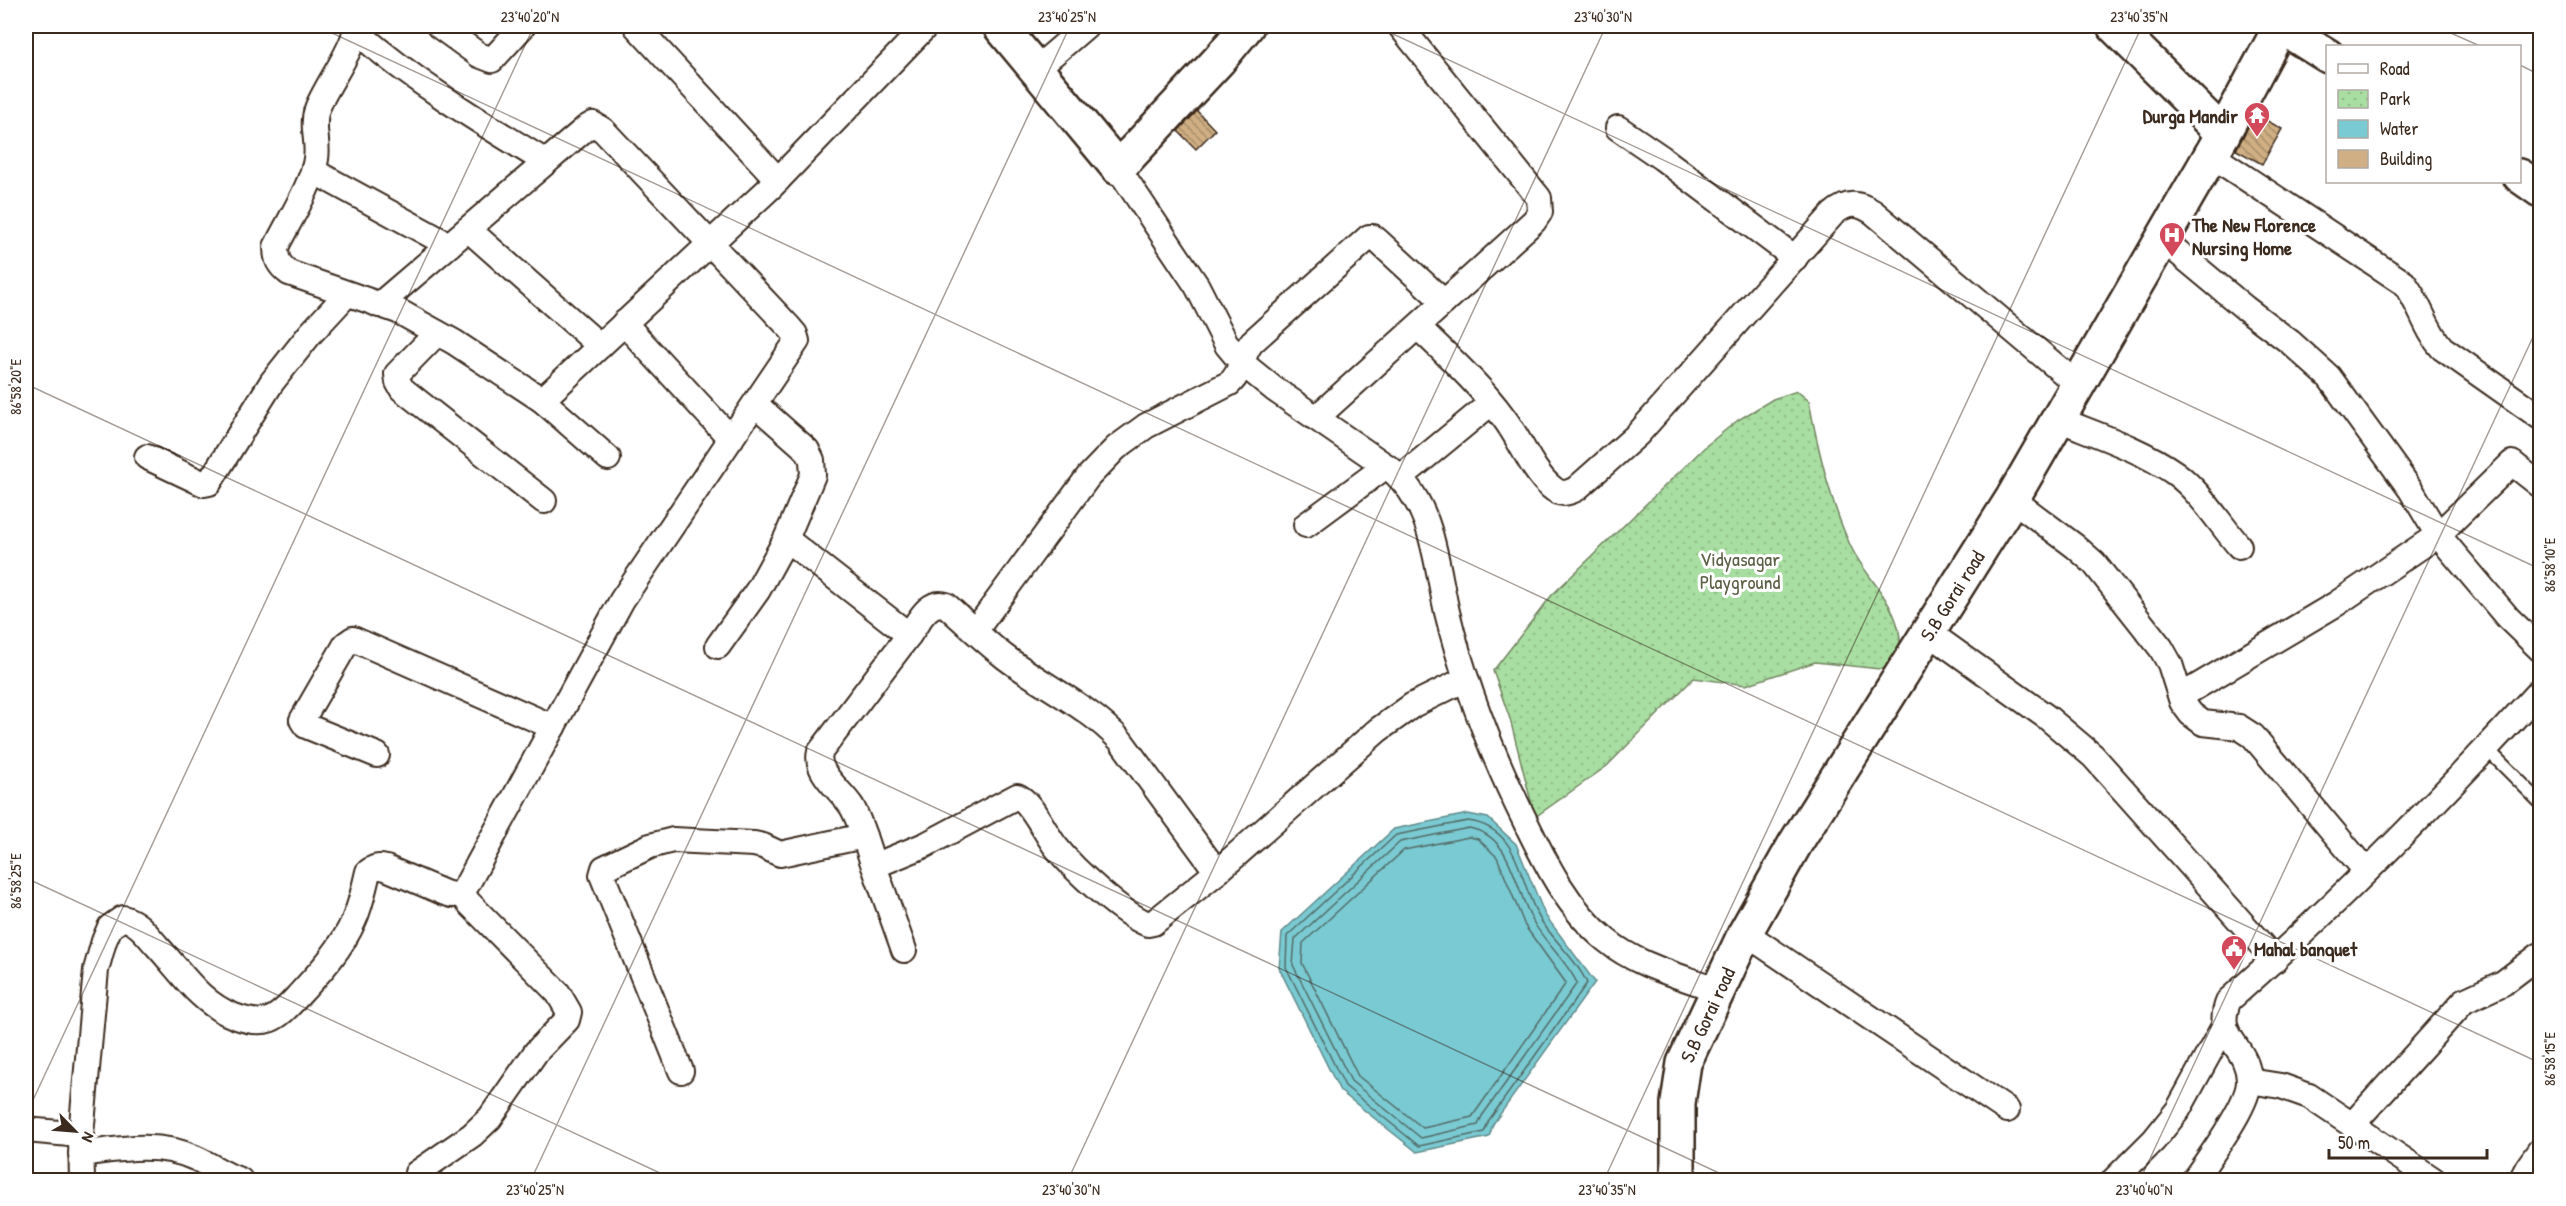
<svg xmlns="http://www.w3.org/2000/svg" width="2566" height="1206" font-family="'Patrick Hand',sans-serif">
<defs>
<pattern id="park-dots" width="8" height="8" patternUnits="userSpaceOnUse" patternTransform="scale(1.5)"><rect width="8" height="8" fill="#a8dea1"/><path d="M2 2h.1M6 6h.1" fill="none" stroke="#92bf8a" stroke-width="1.8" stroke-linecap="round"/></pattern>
<pattern id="building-back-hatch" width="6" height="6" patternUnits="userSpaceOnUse" patternTransform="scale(1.5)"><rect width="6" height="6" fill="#cfaf83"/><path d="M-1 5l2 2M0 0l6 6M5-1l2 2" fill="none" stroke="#a98f6b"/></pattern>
</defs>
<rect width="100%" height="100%" fill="#fff"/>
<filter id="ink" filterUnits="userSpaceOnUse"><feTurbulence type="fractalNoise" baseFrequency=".0167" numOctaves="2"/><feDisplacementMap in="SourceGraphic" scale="12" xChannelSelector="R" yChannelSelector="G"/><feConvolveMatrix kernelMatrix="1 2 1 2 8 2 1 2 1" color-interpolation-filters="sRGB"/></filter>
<g filter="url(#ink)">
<!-- park -->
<path fill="url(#park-dots)" stroke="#728460" stroke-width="1.5" d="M1797,391L1809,401C1818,450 1830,502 1851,547C1864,574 1891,598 1898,627C1903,647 1899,653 1889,670L1815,662L1746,685L1694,678L1607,766L1535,817L1510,719L1493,671L1552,595L1707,445L1738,420L1773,399Z"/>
<!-- water -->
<path fill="#79cad2" stroke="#608a8a" stroke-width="1.5" d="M1468,814L1488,818L1516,844L1545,915L1595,982L1493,1124L1489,1137L1417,1152L1340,1091L1279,968L1282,932L1394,829Z"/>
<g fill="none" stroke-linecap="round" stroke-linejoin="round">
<!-- shore -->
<g stroke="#546a66" stroke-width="1.5">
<path d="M1468,821C1521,828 1518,882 1540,919C1554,941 1576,959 1587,983L1489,1120L1484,1132L1419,1146L1345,1086L1286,967L1287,936L1396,835Z"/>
<path d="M1469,828C1514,836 1514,890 1534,923C1546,944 1567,961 1577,983L1482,1116L1478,1125L1421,1138L1351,1081L1293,965L1295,939L1400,842Z"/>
<path d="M1469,837L1478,839L1497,857L1525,926L1566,983L1472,1117L1423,1128L1358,1076L1302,963L1303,943L1404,850Z"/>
</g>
</g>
<!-- building -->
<g fill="url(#building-back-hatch)" stroke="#3b2a1e" stroke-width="1.5">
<path d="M1197,111L1215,130L1196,149L1178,131Z"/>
<path d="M2255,114L2282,129L2262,164L2236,150Z"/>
</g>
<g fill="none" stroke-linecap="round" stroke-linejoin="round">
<!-- lane casing -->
<g stroke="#3b2a1e" stroke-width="16">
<path id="lane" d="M2487,749L2540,802"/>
</g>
<!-- street casing -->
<g stroke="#3b2a1e" stroke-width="28">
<g id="street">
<path d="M355,26C358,44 324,88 317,109C311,126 319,142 316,159C313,183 287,224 276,247C276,260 279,265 289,273L398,311L454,342L542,400L772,186L926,26"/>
<path d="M439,26L479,55L492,60L523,26"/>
<path d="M636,26L778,180"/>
<path d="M356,31C414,82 480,122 546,162"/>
<path d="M1036,69L1086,26"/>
<path d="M1618,128L1662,158L1795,258"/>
<path d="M2211,155L2404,283C2420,303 2425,329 2442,348L2540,417"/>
<path d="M1118,168L1197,286L1227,345L1242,363L1274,389L1393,471C1434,508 1435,560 1447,612C1465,686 1493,757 1527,825C1547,866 1569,910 1606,940C1637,966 1681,976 1718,990"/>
<path d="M313,171L449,245"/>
<path d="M468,229L600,346"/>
<path d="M2162,239L2245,308L2290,342L2329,377L2411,490L2438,535L2512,463L2540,485"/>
<path d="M379,305L586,128L593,124L603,130L789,327L795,334L797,341L622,600L464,890L463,894L468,902L558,993L569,1012L567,1020L536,1052L490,1118L472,1135L417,1173"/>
<path d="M624,323L731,439"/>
<path d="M1418,327C1448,356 1479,384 1504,418C1520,439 1532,471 1551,487C1560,495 1566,494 1576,489L1638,434L1833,214C1847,202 1857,202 1873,212L2078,385"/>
<path d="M437,333L397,374L398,382L402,389L544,501"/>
<path d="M542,400L608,458"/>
<path d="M1316,418L1534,221L1540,212L1539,198L1400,26"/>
<path d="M2058,419C2097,435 2141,449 2175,473C2200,491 2219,523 2239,546"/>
<path d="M147,457L204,484L209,483L272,382L310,334L347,294"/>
<path d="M1400,478L1491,403"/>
<path d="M2012,499L2076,547L2094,563L2161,648L2170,664L2182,702L2191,714L2203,723L2239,727L2253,736L2366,871"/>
<path d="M1306,525L1386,466"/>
<path d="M786,539L909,635C918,623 928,599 946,605C965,622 984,641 1005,657C1043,686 1087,705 1121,741L1217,872L1378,730L1413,705L1466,679"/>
<path d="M975,631L1088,477L1116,448L1146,426L1230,383C1243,371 1241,355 1252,342L1369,237H1373L1379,242L1444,302"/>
<path d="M1928,632L2048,718L2093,756L2275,960"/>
<path d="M909,635L820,752C814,772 842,791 852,807C862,825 867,847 874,866L925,845L1017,796C1031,801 1046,835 1056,847C1074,870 1122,914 1148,924L1153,923L1217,872"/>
<path d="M718,646L758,590L786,539L813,475L812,460L807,450L755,404"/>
<path d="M2181,696L2336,604L2438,535L2508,618L2540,649"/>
<path d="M377,755L306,726L302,720L346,644L353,639L553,727"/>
<path d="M874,866L904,950"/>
<path d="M1745,933L2007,1110"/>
<path d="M681,1071L602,875L604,868L650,846L673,840L754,844L763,846L780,854L864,836"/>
<path d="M2249,1081L2281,1086L2309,1096L2434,1180"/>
<path d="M2352,1125L2464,1001L2503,983L2540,955"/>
<path d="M26,1130L81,1135L96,970L104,941L110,927L123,918C139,922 147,935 158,947C181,972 201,1004 234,1016C266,1028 276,1020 297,997C319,973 341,950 354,920C361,905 364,888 368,872C374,867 378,866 386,868L445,893L452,895L463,894"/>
<path d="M81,1138L82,1180"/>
<path d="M81,1154C119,1149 159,1141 195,1158C211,1165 224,1175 240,1180"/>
<path d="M2114,1180L2154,1140L2178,1110L2224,1026"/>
<path d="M2194,1180C2208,1159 2250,1104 2249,1080C2248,1044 2212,1038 2229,1000C2339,903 2442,798 2540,690"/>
<path d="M2521,1180L2528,1167L2540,1150"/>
</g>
</g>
<!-- secondary casing -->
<g stroke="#3b2a1e" stroke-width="38">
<g id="secondary">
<path d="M1000,26L1118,168L1219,60L1247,26"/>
<path d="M2114,26L2223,134"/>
<path d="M2280,26L2328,56"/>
<path d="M2520,176L2540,190"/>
<path id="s1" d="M1678,1180V1103L1684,1063L1745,933L1795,844L2012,499L2223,134L2281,26"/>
</g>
</g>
<!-- lane -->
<use href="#lane" stroke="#fff" stroke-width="12"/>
<!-- street -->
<use href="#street" stroke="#fff" stroke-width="24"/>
<!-- secondary -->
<use href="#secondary" stroke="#fff" stroke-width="33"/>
</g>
</g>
<!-- ticks -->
<path fill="none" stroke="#3b2a1e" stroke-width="1.5" stroke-opacity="0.45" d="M317,26L2540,1063M1376,26L2540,569M2435,26L2480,46M2520,65L2540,75M26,384L1734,1180M26,878L675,1180M26,1115L534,26M531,1180L1070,26M1068,1180L1606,26M1604,1180L2142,26M2140,1180L2540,322"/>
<!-- icons -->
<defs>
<g id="temple-pin" transform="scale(1.35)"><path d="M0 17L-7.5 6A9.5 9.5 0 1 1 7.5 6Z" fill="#d1495b" stroke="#fff"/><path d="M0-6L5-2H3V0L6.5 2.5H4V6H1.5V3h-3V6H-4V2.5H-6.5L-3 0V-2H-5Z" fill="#fff"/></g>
<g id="hospital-pin" transform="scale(1.35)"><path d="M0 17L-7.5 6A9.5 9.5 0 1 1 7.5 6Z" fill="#d1495b" stroke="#fff"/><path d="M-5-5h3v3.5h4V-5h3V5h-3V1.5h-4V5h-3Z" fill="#fff"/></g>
<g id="civic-pin" transform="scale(1.35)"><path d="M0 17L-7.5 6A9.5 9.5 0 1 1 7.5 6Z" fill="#d1495b" stroke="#fff"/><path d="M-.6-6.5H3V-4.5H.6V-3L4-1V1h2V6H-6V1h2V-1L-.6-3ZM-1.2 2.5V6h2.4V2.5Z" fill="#fff"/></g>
</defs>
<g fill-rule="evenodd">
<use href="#temple-pin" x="2257" y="115"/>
<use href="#hospital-pin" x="2172" y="235"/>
<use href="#civic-pin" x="2234" y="948"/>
</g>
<g text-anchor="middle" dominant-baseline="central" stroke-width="6" stroke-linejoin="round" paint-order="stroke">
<!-- poi labels -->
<g font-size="20" font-weight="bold" fill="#3b2a1e" stroke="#fff" text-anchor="start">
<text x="2238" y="115" text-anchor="end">Durga Mandir</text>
<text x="2192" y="224">The New Florence<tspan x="2192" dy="23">Nursing Home</tspan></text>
<text x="2254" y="948">Mahal banquet</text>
</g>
<!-- park labels -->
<g font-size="20" fill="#5c6045" stroke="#fff">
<text x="1740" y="558">Vidyasagar<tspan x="1740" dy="23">Playground</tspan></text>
</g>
<!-- street labels -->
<g font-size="20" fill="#3b2a1e" stroke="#fff">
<text stroke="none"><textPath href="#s1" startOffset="657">S.B Gorai road</textPath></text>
<text stroke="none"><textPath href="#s1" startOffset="171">S.B Gorai road</textPath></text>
</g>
</g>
<!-- margin -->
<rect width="2566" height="1206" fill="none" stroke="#fff" stroke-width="66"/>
<!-- legend -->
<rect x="2326" y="45" width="195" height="138" fill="#ffffff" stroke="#b1aaa5" stroke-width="1.5"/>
<rect x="2338" y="64" width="30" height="9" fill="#ffffff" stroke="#b1aaa5" stroke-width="1.5"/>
<text x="2380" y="75" font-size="18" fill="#3b2a1e">Road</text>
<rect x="2338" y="90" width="30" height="18" fill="url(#park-dots)" stroke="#b1aaa5" stroke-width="1.5"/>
<text x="2380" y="105" font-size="18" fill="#3b2a1e">Park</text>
<rect x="2338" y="120" width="30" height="18" fill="#79cad2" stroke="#b1aaa5" stroke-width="1.5"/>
<text x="2380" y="135" font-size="18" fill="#3b2a1e">Water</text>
<rect x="2338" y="150" width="30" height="18" fill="#cfaf83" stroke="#b1aaa5" stroke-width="1.5"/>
<text x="2380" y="165" font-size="18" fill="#3b2a1e">Building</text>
<!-- north arrow -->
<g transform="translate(75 1131) rotate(115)" stroke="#ffffff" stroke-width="4.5" paint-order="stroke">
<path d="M0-4.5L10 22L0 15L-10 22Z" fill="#3b2a1e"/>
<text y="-9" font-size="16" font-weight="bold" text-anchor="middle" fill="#3b2a1e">N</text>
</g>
<!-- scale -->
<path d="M2329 1149v9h158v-9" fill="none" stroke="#3b2a1e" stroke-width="3"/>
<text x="2338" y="1149" font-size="18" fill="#3b2a1e" stroke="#ffffff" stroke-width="4.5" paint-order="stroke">50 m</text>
<rect x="33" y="33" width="2500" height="1140" fill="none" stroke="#3b2a1e" stroke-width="2"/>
<g font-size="15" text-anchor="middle" fill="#3b2a1e">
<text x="530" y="22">23°40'20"N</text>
<text x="1067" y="22">23°40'25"N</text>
<text x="1603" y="22">23°40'30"N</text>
<text x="2139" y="22">23°40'35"N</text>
<text transform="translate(16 387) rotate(-90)" y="5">86°58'20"E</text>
<text transform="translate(2550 565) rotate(-90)" y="5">86°58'10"E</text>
<text transform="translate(16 881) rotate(-90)" y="5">86°58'25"E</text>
<text transform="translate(2550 1059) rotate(-90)" y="5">86°58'15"E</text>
<text x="535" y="1195">23°40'25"N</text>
<text x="1071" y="1195">23°40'30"N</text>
<text x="1607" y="1195">23°40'35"N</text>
<text x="2144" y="1195">23°40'40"N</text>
</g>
</svg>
